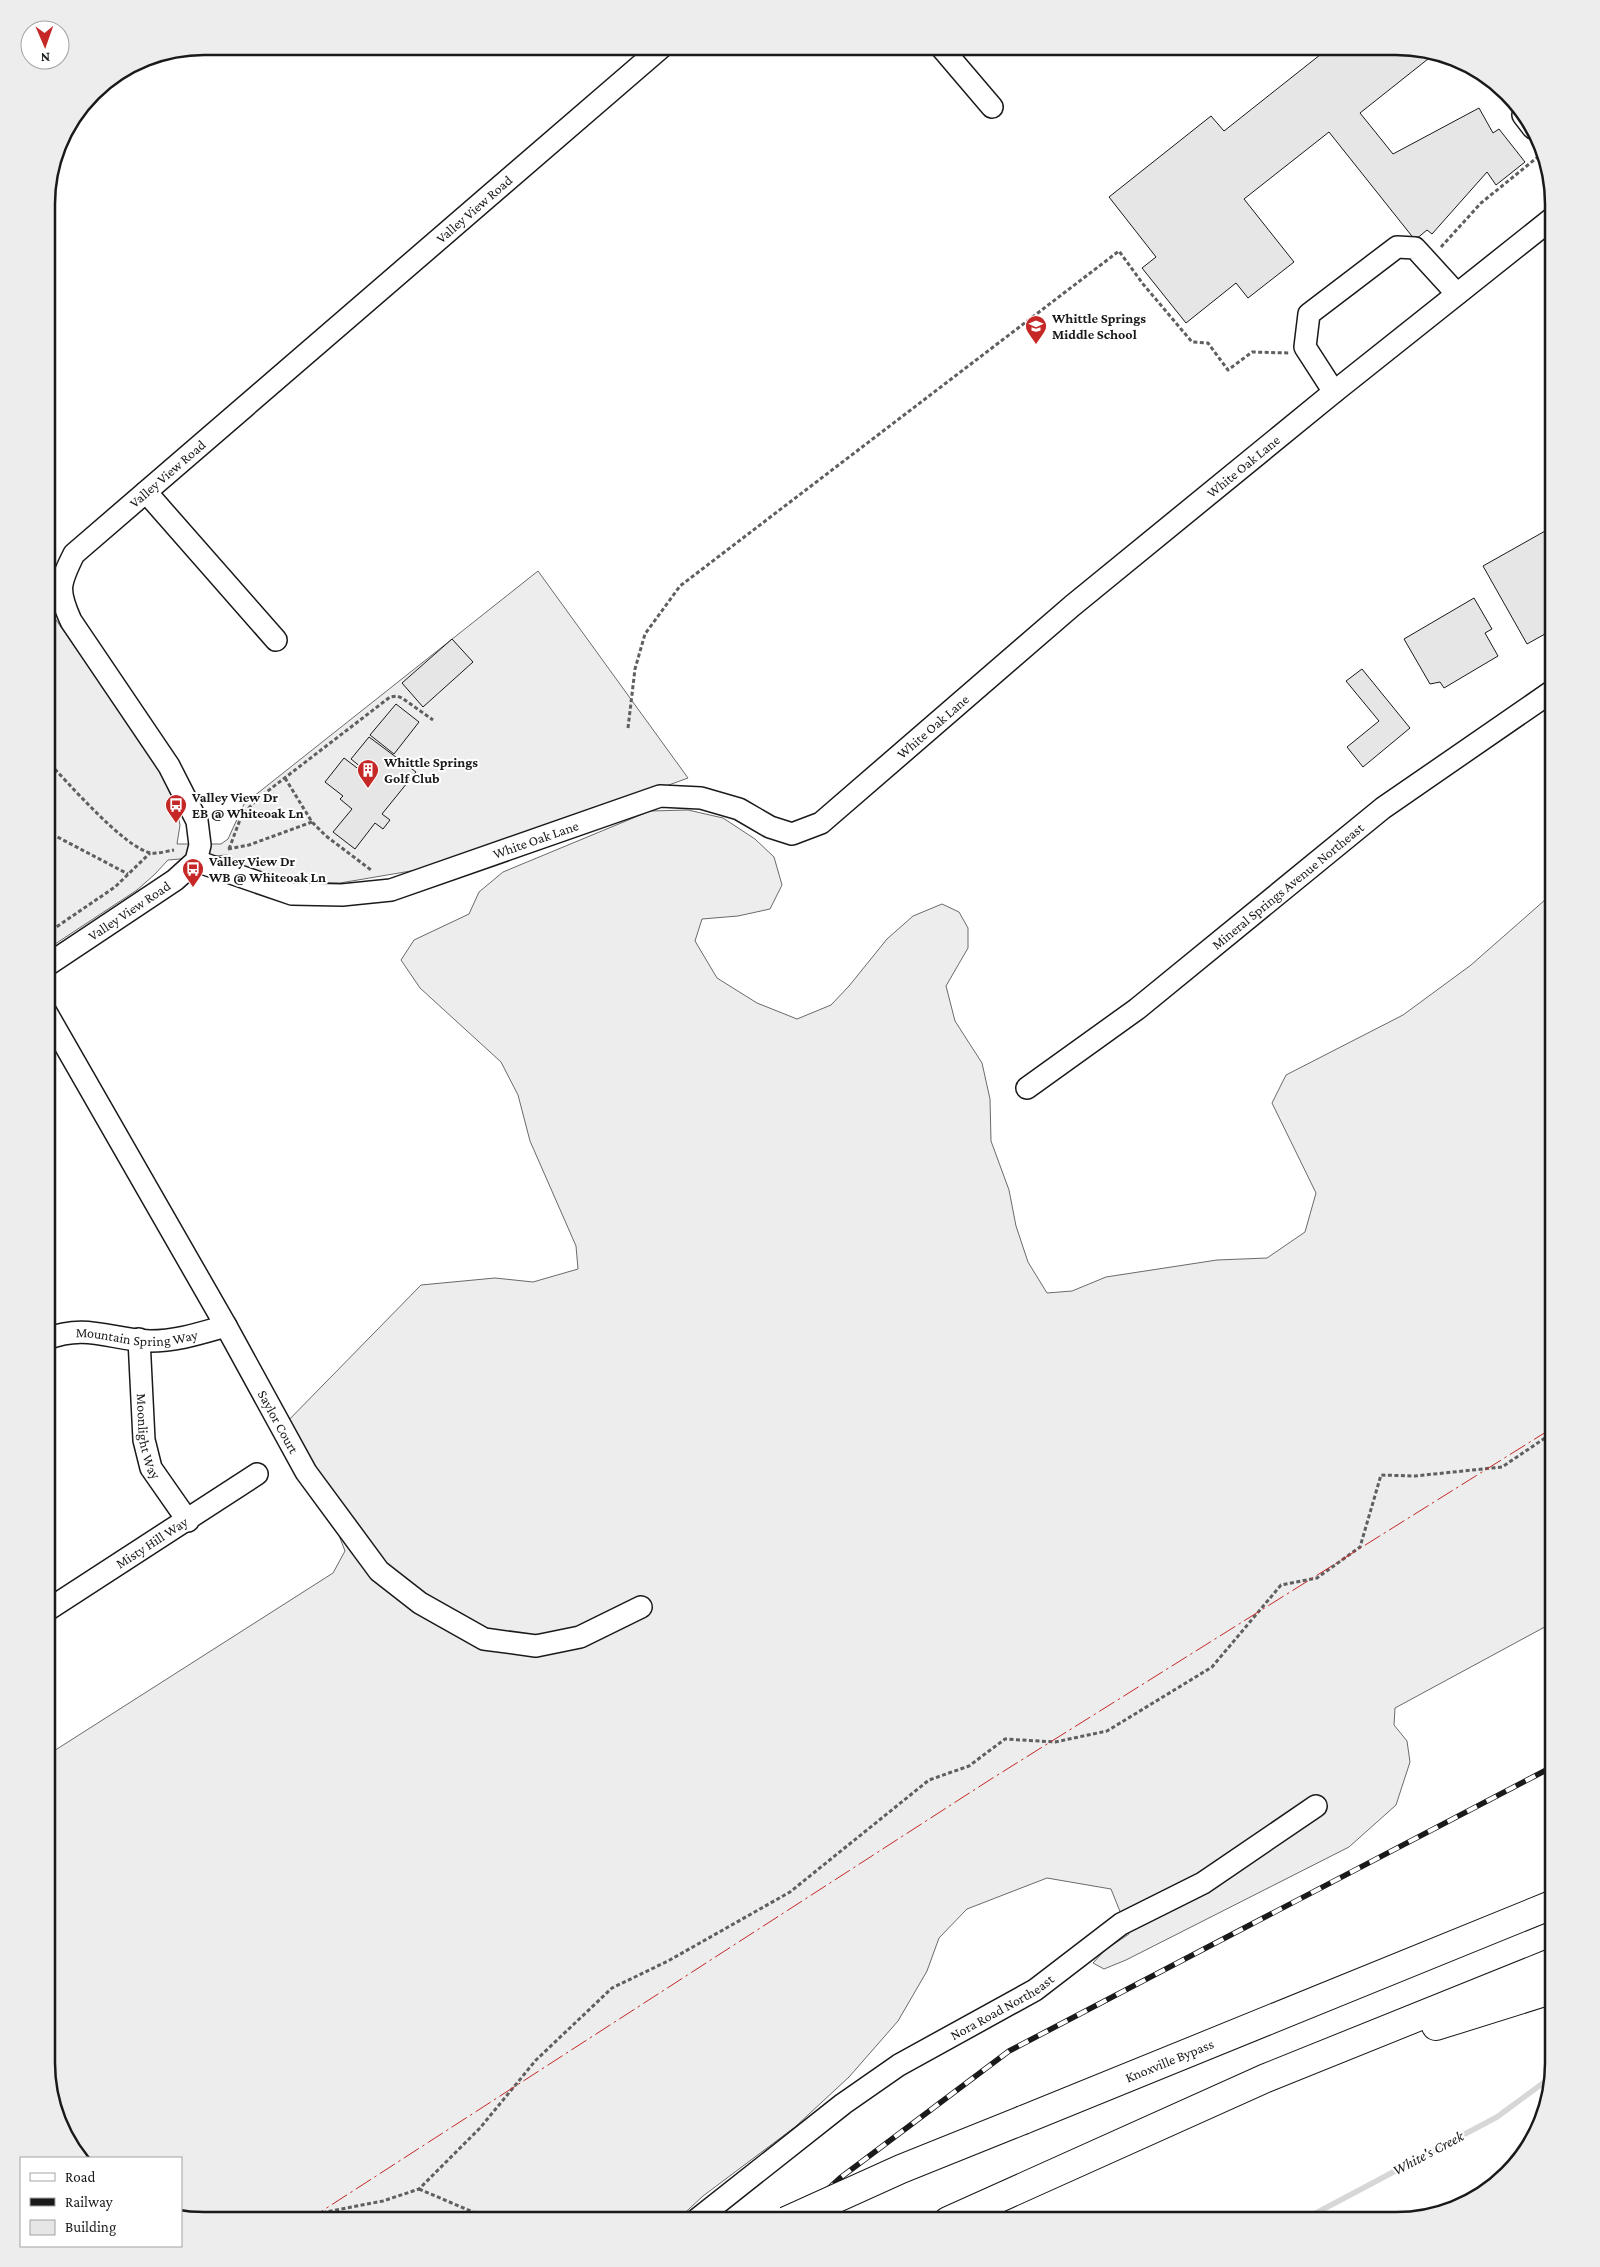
<svg xmlns="http://www.w3.org/2000/svg" width="1600" height="2267" font-family="'Crimson Pro',serif">
<rect width="100%" height="100%" fill="#fff"/>
<!-- built -->
<g fill="#ededed" stroke="#6a6a6a">
<path d="M538,571L688,778L452,864L340,883L298,882L285,879L245,867L227,855L168,860L155,874L137,890L46,950L47,607L157,765L176,806L180,825L177,844H221L228,839L244,804Z"/>
<path d="M688,810L723,818L755,839L774,857L782,885L770,909L738,916L702,919L695,941L717,978L757,1003L797,1019L831,1005L849,986L887,939L913,916L942,904L959,912L968,928V948L946,986L955,1021L982,1063L990,1099L991,1141L1009,1190L1016,1226L1028,1262L1047,1293L1072,1291L1106,1277L1217,1260L1267,1258L1305,1232L1316,1193L1272,1103L1286,1075L1403,1015L1471,965L1554,892V1622L1395,1708L1394,1725L1407,1741L1410,1762L1396,1805L1349,1847L1126,1960L1104,1969L1093,1963L1105,1950L1129,1934L1111,1889L1047,1878L967,1909L939,1938L927,1971L898,2021L849,2077L795,2127L703,2196L676,2221L194,2220L181,2217V2158H84L68,2142L46,2063V1756L333,1573L345,1551L332,1517L278,1431L421,1285L495,1278L533,1282L578,1269L576,1246L530,1141L518,1095L501,1062L420,988L401,960L414,940L469,914L479,892L503,872L650,811Z"/>
</g>
<g fill="none" stroke-linecap="round" stroke-linejoin="round">
<!-- stream -->
<path stroke="#d7d7d7" stroke-width="5.5" d="M1301,2221L1497,2117L1550,2078"/>
</g>
<!-- building -->
<g fill="#e6e6e6" stroke="#1a1a1a">
<path d="M1330,47H1406L1433,55L1360,113L1393,154L1479,108L1493,133L1499,129L1525,162L1496,185L1487,172L1432,234L1427,230L1415,240L1329,132L1244,199L1294,262L1248,298L1236,283L1186,323L1142,268L1156,257L1109,197L1211,116L1224,131Z"/>
<path d="M1554,526V629L1527,644L1483,566Z"/>
<path d="M1474,598L1492,629L1485,633L1498,656L1444,688L1440,682L1430,684L1404,639Z"/>
<path d="M452,639L473,662L423,707L402,683Z"/>
<path d="M1362,669L1410,728L1363,767L1347,747L1379,721L1346,681Z"/>
<path d="M396,704L419,722L394,754L370,735Z"/>
<path d="M369,737L416,772L382,814L390,820L383,829L375,823L355,849L333,832L352,809L340,799L343,796L325,782L344,758L365,774L367,772L351,759Z"/>
</g>
<g fill="none" stroke-linecap="round" stroke-linejoin="round">
<!-- minor casing -->
<g stroke="#1a1a1a" stroke-width="24">
<g id="minor">
<path d="M940,46L992,107"/>
<path d="M1523,115L1533,128"/>
<path d="M1334,392L1305,347L1309,314L1397,247L1415,248L1457,294"/>
<path d="M146,492L276,640"/>
<path id="s1" d="M196,861L292,894L342,895L391,890L660,796L701,798L739,809L770,827L792,834L821,823L1072,606L1334,392L1554,217"/>
<path id="s2" d="M46,966L175,880L196,861L200,845L197,821L169,766L71,621C57,590 59,584 74,554L663,46"/>
<path id="s3" d="M46,1012L226,1326L306,1472L379,1571L420,1603L484,1639L536,1646L580,1637L641,1607"/>
<path id="s4" d="M1027,1088L1137,1009L1383,808L1554,690"/>
<path id="s5" d="M46,1339C87,1323 111,1340 150,1341C177,1341 201,1333 226,1326"/>
<path id="s6" d="M139,1339L144,1440L151,1468L188,1521"/>
<path id="s7" d="M46,1611L257,1474"/>
<path id="s8" d="M695,2221L843,2104L899,2065L1035,1990L1121,1924L1203,1883L1316,1806"/>
</g>
</g>
<!-- highway casing -->
<g stroke="#1a1a1a" stroke-width="30">
<g id="highway">
<path d="M1436,2026L1554,1989"/>
<path id="s9" d="M1023,2120L1554,1904"/>
<path d="M948,2221L1266,2078L1554,1962"/>
</g>
</g>
<!-- path -->
<g stroke="#5f5f5f" stroke-width="3" stroke-dasharray="4 2.5" stroke-linecap="butt">
<path d="M1441,247L1481,203L1539,156"/>
<path d="M628,728L635,669L645,634L680,586L1119,251L1143,284L1192,342L1208,343L1228,370L1252,352L1289,353"/>
<path d="M46,760C67,781 124,848 151,853C158,854 167,851 174,850"/>
<path d="M285,778L312,822L326,836L371,870"/>
<path d="M46,831L128,874"/>
<path d="M228,849L249,845L312,822"/>
<path d="M229,849L241,817L256,800L390,697L397,696L402,698L433,720"/>
<path d="M46,934L115,887L150,853"/>
<path d="M419,2189L494,2221"/>
<path d="M284,2220L383,2201L419,2189L480,2128L536,2060L612,1988L668,1961L790,1892L929,1780L969,1766L1005,1739L1055,1742L1107,1731L1212,1667L1281,1585L1317,1578L1360,1547L1381,1475L1415,1476L1502,1467L1554,1432"/>
</g>
<!-- minor -->
<use href="#minor" stroke="#fff" stroke-width="21"/>
<!-- highway -->
<use href="#highway" stroke="#fff" stroke-width="28"/>
<!-- rail casing -->
<g stroke="#1a1a1a" stroke-width="5.5">
<path id="rail" d="M793,2221L840,2178L1009,2051L1554,1766"/>
</g>
<!-- rail -->
<use href="#rail" stroke="#fff" stroke-width="4" stroke-dasharray="11" stroke-linecap="butt"/>
<!-- highway-bridge casing -->
<g stroke="#1a1a1a" stroke-width="30" stroke-linecap="butt">
<path id="highway-bridge" d="M786,2221L901,2169L1023,2120"/>
</g>
<!-- highway-bridge -->
<use href="#highway-bridge" stroke="#fff" stroke-width="28"/>
<!-- power -->
<path stroke="#c62828" stroke-width="1" stroke-dasharray="18 4 2.5 4" stroke-linecap="butt" d="M308,2220L988,1781L1554,1427"/>
</g>
<!-- icons -->
<defs>
<g id="school-pin" transform="scale(1.125)"><path d="M0 17L-7.5 6A9.5 9.5 0 1 1 7.5 6Z" fill="#c62828" stroke="#fff"/><path d="M0-5L7-2L0 1L-7-2ZM-4 1L0 2.5L4 1V4Q0 6-4 4Z" fill="#fff"/></g>
<g id="building-pin" transform="scale(1.125)"><path d="M0 17L-7.5 6A9.5 9.5 0 1 1 7.5 6Z" fill="#c62828" stroke="#fff"/><path d="M-4-6H4V6H1V3H-1V6H-4ZM-2.5-4.3h1.7v1.8h-1.7ZM.8-4.3h1.7v1.8H.8ZM-2.5-1h1.7V.8h-1.7ZM.8-1h1.7V.8H.8Z" fill="#fff"/></g>
<g id="bus-pin" transform="scale(1.125)"><path d="M0 17L-7.5 6A9.5 9.5 0 1 1 7.5 6Z" fill="#c62828" stroke="#fff"/><path d="M-5-6H5V4H4V6H2V4H-2V6H-4V4H-5ZM-3.5-4V0h7V-4ZM-3.5 1.2v1.5H-2V1.2ZM2 1.2v1.5H3.5V1.2Z" fill="#fff"/></g>
</defs>
<g fill-rule="evenodd">
<use href="#school-pin" x="1036" y="326"/>
<use href="#building-pin" x="368" y="770"/>
<use href="#bus-pin" x="176" y="805"/>
<use href="#bus-pin" x="193" y="869"/>
</g>
<g text-anchor="middle" dominant-baseline="central" stroke-width="4" stroke-linejoin="round" paint-order="stroke">
<!-- street labels -->
<g font-size="14" fill="#1a1a1a" stroke="#fff">
<text stroke="none"><textPath href="#s2" startOffset="1060">Valley View Road</textPath></text>
<text stroke="none"><textPath href="#s1" startOffset="1209">White Oak Lane</textPath></text>
<text stroke="none"><textPath href="#s2" startOffset="655">Valley View Road</textPath></text>
<text stroke="none"><textPath href="#s1" startOffset="804">White Oak Lane</textPath></text>
<text stroke="none"><textPath href="#s1" startOffset="354">White Oak Lane</textPath></text>
<text stroke="none"><textPath href="#s4" startOffset="330">Mineral Springs Avenue Northeast</textPath></text>
<text stroke="none"><textPath href="#s2" startOffset="100">Valley View Road</textPath></text>
<text stroke="none"><textPath href="#s5" startOffset="92">Mountain Spring Way</textPath></text>
<text stroke="none"><textPath href="#s3" startOffset="471">Saylor Court</textPath></text>
<text stroke="none"><textPath href="#s6" startOffset="98">Moonlight Way</textPath></text>
<text stroke="none"><textPath href="#s7" startOffset="126">Misty Hill Way</textPath></text>
<text stroke="none"><textPath href="#s8" startOffset="375">Nora Road Northeast</textPath></text>
<text stroke="none"><textPath href="#s9" startOffset="158">Knoxville Bypass</textPath></text>
</g>
<!-- poi labels -->
<g font-size="14" font-weight="bold" fill="#1a1a1a" stroke="#fff" text-anchor="start">
<text x="1052" y="318">Whittle Springs<tspan x="1052" dy="16">Middle School</tspan></text>
<text x="384" y="762">Whittle Springs<tspan x="384" dy="16">Golf Club</tspan></text>
<text x="192" y="797">Valley View Dr<tspan x="192" dy="16">EB @ Whiteoak Ln</tspan></text>
<text x="209" y="861">Valley View Dr<tspan x="209" dy="16">WB @ Whiteoak Ln</tspan></text>
</g>
<!-- water labels -->
<g font-size="15" font-style="italic" fill="#1a1a1a" stroke="#fff">
<text transform="translate(1428 2153) rotate(-28)">White's Creek</text>
</g>
</g>
<!-- crop -->
<path d="M0 0H1600V2267H0ZM204 55H1396A149 149 0 0 1 1545 204V2063A149 149 0 0 1 1396 2212H204A149 149 0 0 1 55 2063V204A149 149 0 0 1 204 55Z" fill="#ededed" fill-rule="evenodd"/>
<path fill="none" stroke="#1a1a1a" stroke-width="2.5" d="M204 55H1396A149 149 0 0 1 1545 204V2063A149 149 0 0 1 1396 2212H204A149 149 0 0 1 55 2063V204A149 149 0 0 1 204 55Z"/>
<!-- legend -->
<rect x="20" y="2157" width="162" height="90" fill="#ffffff" stroke="#a3a3a3"/>
<rect x="30" y="2173" width="25" height="8" fill="#ffffff" stroke="#a3a3a3"/>
<text x="65" y="2182" font-size="15" fill="#1a1a1a">Road</text>
<rect x="30" y="2198" width="25" height="8" fill="#1a1a1a" stroke="#a3a3a3"/>
<text x="65" y="2207" font-size="15" fill="#1a1a1a">Railway</text>
<rect x="30" y="2220" width="25" height="15" fill="#e6e6e6" stroke="#a3a3a3"/>
<text x="65" y="2232" font-size="15" fill="#1a1a1a">Building</text>
<!-- north arrow -->
<g transform="translate(45 45) rotate(178)"><circle r="24" fill="#ffffff" stroke="#a3a3a3"/>
<path d="M0-4L9 19L0 12L-9 19Z" fill="#c62828"/>
<text y="-8" font-size="14" font-weight="bold" text-anchor="middle" fill="#1a1a1a">N</text>
</g>
</svg>
